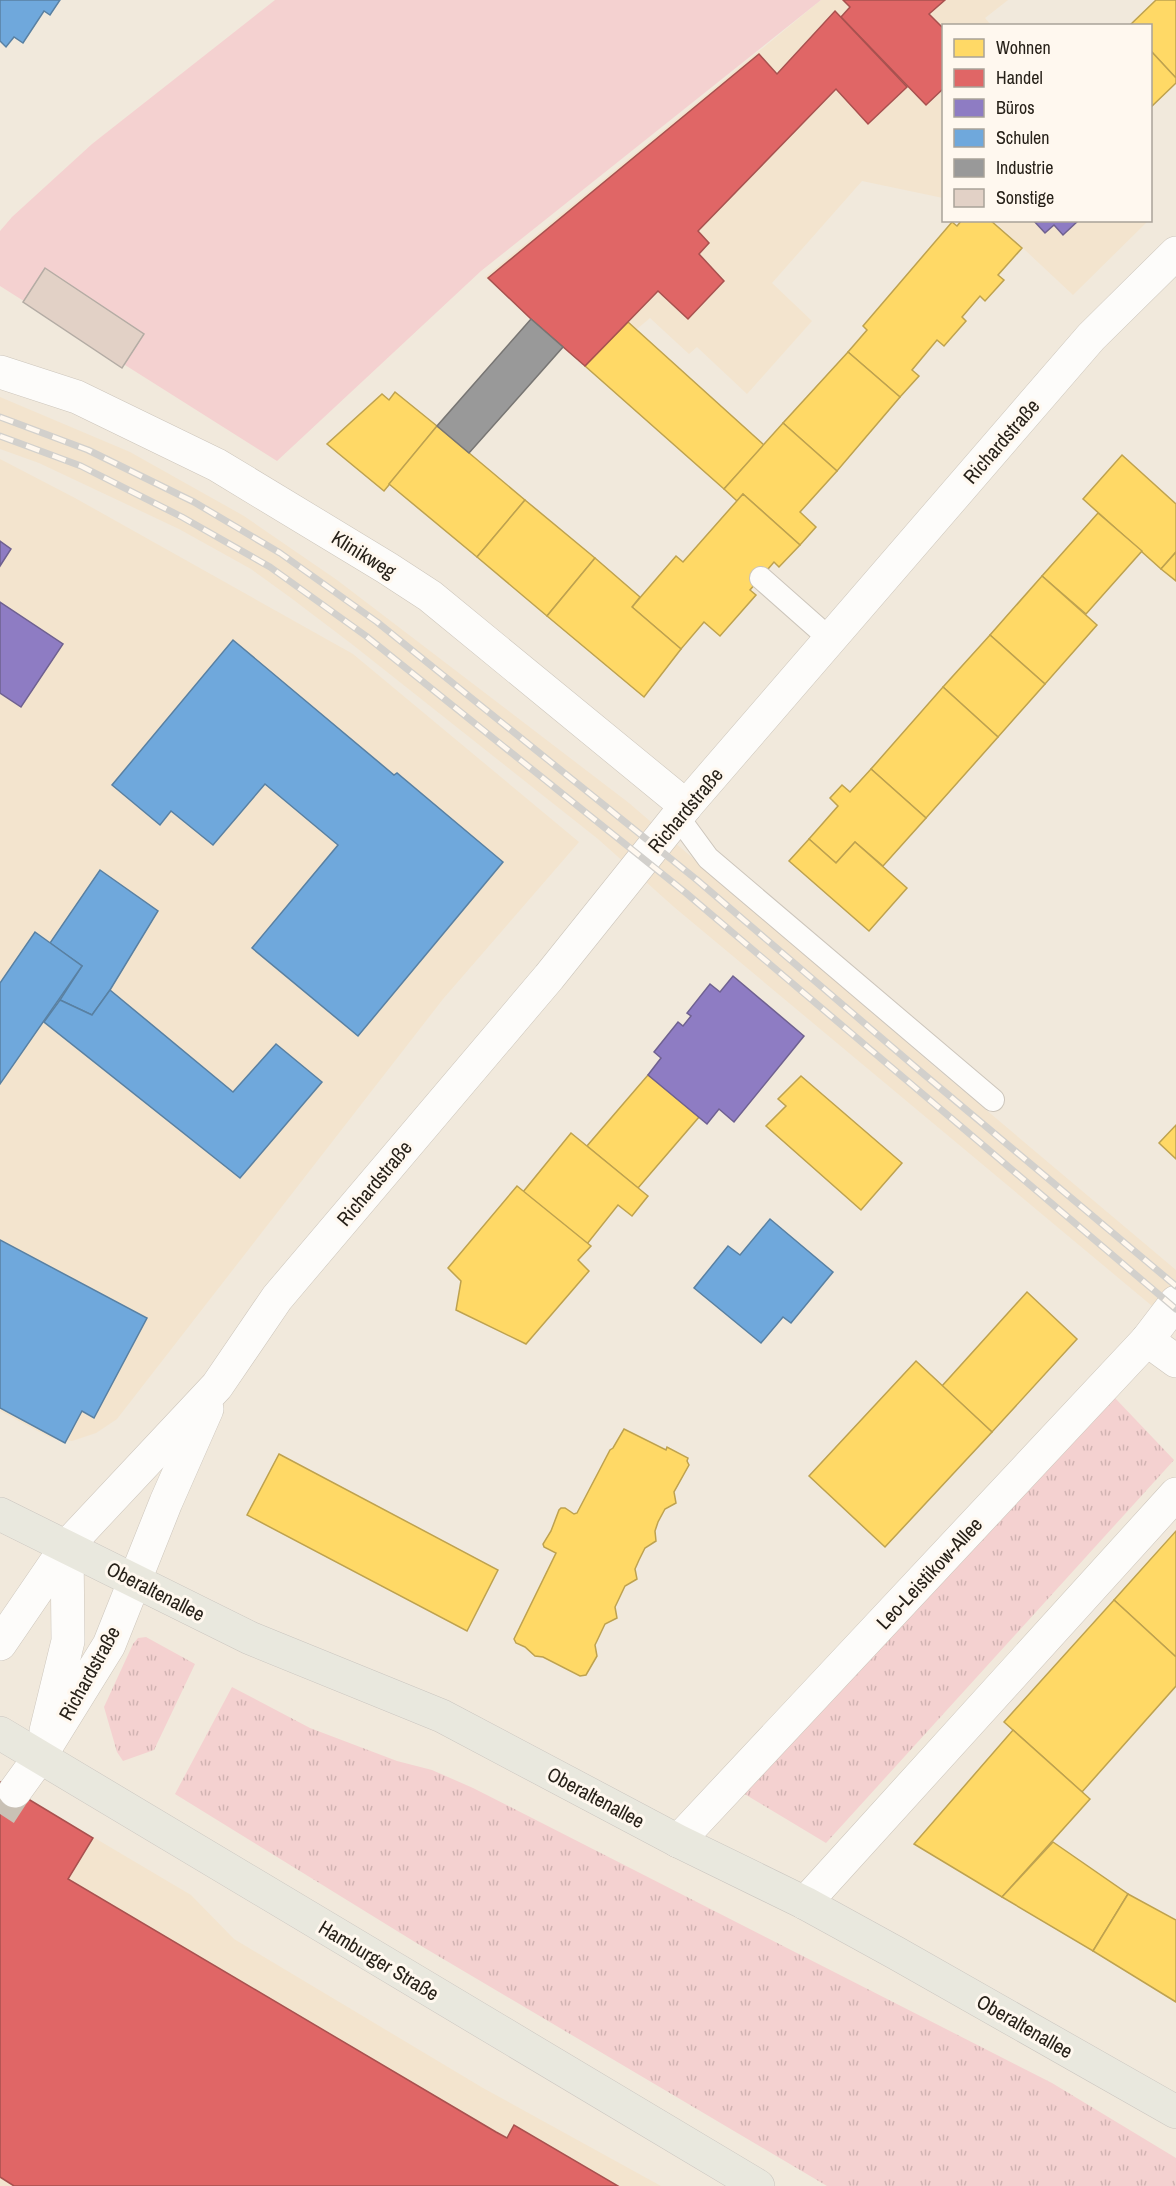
<svg xmlns="http://www.w3.org/2000/svg" width="1176" height="2186" font-family="'Archivo Narrow',sans-serif">
<defs>
<pattern id="grass-tufts" width="24" height="20" patternUnits="userSpaceOnUse" patternTransform="scale(1.5)"><rect width="24" height="20" fill="#f4d1d0"/><path d="M3 7l-1-3M5 7V3M7 7l1-3M15 17l-1-3M17 17v-4M19 17l1-3" fill="none" stroke="#d1b3b2"/></pattern>
</defs>
<rect width="100%" height="100%" fill="#f1e9dc"/>
<!-- built -->
<g fill="#f3e4ce">
<path d="M821,0H1008L985,18L991,25L944,26L943,198L862,181L772,283L812,321L747,394L697,347L689,354L650,318L637,329L628,322L583,365L485,277Z"/>
<path d="M994,221H1148L1073,295Z"/>
<path d="M0,397L130,452L244,516L337,580L629,803L928,1061L1176,1270V1326L674,907L598,839L353,645L291,598L251,569L179,529L39,463L0,449Z"/>
<path d="M0,459L75,498L353,654L579,842L443,999L117,1419L96,1433L72,1441L51,1438L0,1411Z"/>
<path d="M0,1782L191,1895L234,1939L483,2088L661,2186H0Z"/>
</g>
<!-- grass -->
<g fill="url(#grass-tufts)">
<path d="M1115,1398L1174,1460L826,1843L743,1793Z"/>
<path d="M146,1637L195,1664L154,1750L123,1761L117,1752L104,1707L133,1644L138,1638Z"/>
<path d="M232,1687L310,1728L397,1761L432,1770L473,1788L1052,2083L1176,2158V2186H827L423,1947L175,1794Z"/>
</g>
<!-- pitch -->
<path fill="#f4d1d0" d="M275,0H821L481,271L277,461L0,286V231L12,217L92,144Z"/>
<!-- homes -->
<g fill="#ffd966" stroke="#bea24f" stroke-width="1.5">
<path d="M1156,0H1176V78L1150,50V26H1129Z"/>
<path d="M1150,50L1176,78V83L1150,108Z"/>
<path d="M962,220H990L1022,248L998,275L1004,280L985,301L980,296L962,317L966,321L944,346L937,340L912,370L919,376L900,397L848,352L867,330L863,326L952,222L957,226Z"/>
<path d="M628,322L764,445L724,489L585,366Z"/>
<path d="M848,352L900,397L837,471L783,423Z"/>
<path d="M395,392L437,426L384,491L327,444L382,394L389,400Z"/>
<path d="M783,423L837,471L800,512L816,527L800,545L743,494L737,501L724,489Z"/>
<path d="M437,426L525,500L477,557L389,484Z"/>
<path d="M1122,455L1176,504V552L1161,569L1083,499Z"/>
<path d="M743,494L800,545L779,567L774,562L750,590L756,595L720,636L704,622L681,649L632,607L676,556L683,562Z"/>
<path d="M525,500L595,558L547,616L477,557Z"/>
<path d="M1098,513L1142,551L1086,614L1042,576Z"/>
<path d="M1176,552V581L1161,569Z"/>
<path d="M595,558L640,597L632,607L681,649L644,697L547,616Z"/>
<path d="M1042,576L1097,625L1045,684L990,635Z"/>
<path d="M990,635L1045,684L998,737L943,687Z"/>
<path d="M943,687L998,737L926,818L871,769Z"/>
<path d="M871,769L926,818L883,866L855,842L836,863L809,839L838,806L830,798L842,785L850,792Z"/>
<path d="M809,839L836,863L855,842L907,888L869,931L789,861Z"/>
<path d="M648,1075L699,1117L638,1188L587,1146Z"/>
<path d="M801,1076L902,1163L861,1210L766,1126L786,1106L778,1099Z"/>
<path d="M1176,1125V1159L1159,1143Z"/>
<path d="M571,1133L648,1196L632,1216L618,1205L587,1244L523,1192Z"/>
<path d="M517,1186L591,1246L578,1260L589,1271L526,1344L456,1310L461,1281L448,1268Z"/>
<path d="M1027,1292L1077,1339L992,1432L942,1386Z"/>
<path d="M916,1361L992,1432L885,1547L809,1476Z"/>
<path d="M624,1429L666,1450L667,1447L688,1458L687,1461L689,1465L674,1492L676,1503L665,1509L658,1522L655,1531L656,1541L645,1548L639,1560L635,1569L637,1579L625,1586L615,1607L617,1618L605,1624L595,1645L597,1656L586,1675L580,1676L543,1657L535,1656L525,1647L516,1643L514,1639L556,1553L544,1547L543,1544L551,1531L559,1510L561,1508H565L574,1514L577,1513L610,1450L613,1448Z"/>
<path d="M279,1454L498,1570L467,1631L247,1515Z"/>
<path d="M1176,1531V1657L1114,1600Z"/>
<path d="M1114,1600L1176,1657V1686L1082,1792L1004,1722Z"/>
<path d="M1013,1730L1090,1799L1002,1897L914,1844Z"/>
<path d="M1053,1842L1128,1894L1093,1951L1002,1897Z"/>
<path d="M1128,1894L1176,1920V2002L1093,1951Z"/>
</g>
<!-- shops -->
<g fill="#e06666" stroke="#a8514f" stroke-width="1.5">
<path d="M843,0H945L929,14L944,29V88L926,105L841,17L850,7Z"/>
<path d="M835,11L907,87L868,124L836,89L698,231L709,243L699,254L724,281L688,319L658,291L585,366L531,319L488,278L759,54L777,74Z"/>
<path d="M0,1782L93,1838L68,1879L496,2132L507,2138L514,2125L618,2186H14L0,2177Z"/>
</g>
<!-- offices -->
<g fill="#8e7cc3" stroke="#6f6190" stroke-width="1.5">
<path d="M1033,220H1079L1063,235L1054,225L1045,233Z"/>
<path d="M0,541L11,549L0,566Z"/>
<path d="M0,602L63,644L21,707L0,693Z"/>
<path d="M733,976L804,1036L734,1122L719,1109L707,1124L648,1075L661,1058L654,1052L678,1022L683,1026L691,1016L687,1013L710,984L720,992Z"/>
</g>
<!-- schools -->
<g fill="#6fa8dc" stroke="#5980a2" stroke-width="1.5">
<path d="M0,0H60L50,15L44,11L23,43L14,37L6,47L0,41Z"/>
<path d="M233,640L394,775L397,773L503,862L358,1036L252,948L338,845L265,784L213,845L171,811L160,825L112,785Z"/>
<path d="M100,870L158,911L110,990L92,1015L60,1000L82,966L50,943Z"/>
<path d="M35,932L82,966L0,1084V983Z"/>
<path d="M110,990L233,1092L276,1044L322,1082L240,1178L44,1022L60,1000L92,1015Z"/>
<path d="M770,1219L833,1272L791,1323L783,1317L761,1343L694,1288L728,1246L740,1255Z"/>
<path d="M0,1240L147,1318L94,1418L82,1411L65,1443L0,1408Z"/>
</g>
<!-- industry -->
<path fill="#999" stroke="#777573" stroke-width="1.5" d="M531,319L563,347L469,453L437,426Z"/>
<!-- building -->
<path fill="#e2d1c6" stroke="#b4aca4" stroke-width="1.5" d="M45,268L144,334L122,368L23,302Z"/>
<g fill="none" stroke-linecap="round" stroke-linejoin="round">
<!-- minor-tunnel -->
<path stroke="#c9c1b5" stroke-width="33" stroke-dasharray="33 16" stroke-linecap="butt" d="M0,1814L15,1791"/>
<!-- service casing -->
<g stroke="#ccc5bb" stroke-width="24">
<g id="service">
<path d="M761,578L830,639"/>
<path d="M678,817L708,858L993,1100"/>
</g>
</g>
<!-- minor casing -->
<g stroke="#ccc5bb" stroke-width="34">
<g id="minor">
<path d="M0,372L77,397L217,465L387,568L430,596L686,806"/>
<path d="M1147,1340L1176,1361"/>
<path d="M15,1791L39,1758"/>
<path d="M678,1841L1147,1340L1176,1302"/>
<path d="M805,1903L1176,1494"/>
</g>
</g>
<!-- tertiary casing -->
<g stroke="#ccc5bb" stroke-width="34">
<g id="tertiary">
<path d="M0,1644L67,1546L217,1386L277,1298L549,977L686,806L1091,337L1176,253"/>
<path d="M46,1731L68,1641L67,1546"/>
<path d="M39,1758L109,1645L166,1502L207,1409"/>
</g>
</g>
<!-- primary casing -->
<g stroke="#cbc6c0" stroke-width="34">
<g id="primary">
<path d="M0,1514L250,1638L442,1716L678,1841L805,1903L896,1953L1176,2112"/>
<path d="M0,1733L758,2186"/>
</g>
</g>
<!-- service -->
<use href="#service" stroke="#fdfcfa" stroke-width="22"/>
<!-- minor -->
<use href="#minor" stroke="#fdfcfa" stroke-width="33"/>
<!-- tertiary -->
<use href="#tertiary" stroke="#fdfcfa" stroke-width="33"/>
<!-- primary -->
<use href="#primary" stroke="#e9e8de" stroke-width="33"/>
<!-- rail casing -->
<g stroke="#d2d0cc" stroke-width="7">
<g id="rail">
<path d="M0,417L88,450L194,502L280,553L377,622L697,880L920,1071L1176,1286"/>
<path d="M0,436L81,466L182,517L270,567L366,636L686,893L1176,1309"/>
</g>
</g>
<!-- rail -->
<use href="#rail" stroke="#fff8ef" stroke-width="4.5" stroke-dasharray="14" stroke-linecap="butt"/>
</g>
<g text-anchor="middle" dominant-baseline="central" stroke-width="6" stroke-linejoin="round" paint-order="stroke">
<!-- street labels -->
<g font-size="20" fill="#272119" stroke="#fff8ef">
<text transform="translate(1001 441) rotate(-49)">Richardstraße</text>
<text transform="translate(364 554) rotate(32)">Klinikweg</text>
<text transform="translate(685 810) rotate(-50)">Richardstraße</text>
<text transform="translate(374 1183) rotate(-50)">Richardstraße</text>
<text transform="translate(929 1573) rotate(-47)">Leo-Leistikow-Allee</text>
<text transform="translate(156 1591) rotate(27)">Oberaltenallee</text>
<text transform="translate(89 1673) rotate(-61)">Richardstraße</text>
<text transform="translate(596 1797) rotate(28)">Oberaltenallee</text>
<text transform="translate(379 1960) rotate(31)">Hamburger Straße</text>
<text transform="translate(1025 2026) rotate(30)">Oberaltenallee</text>
</g>
</g>
<!-- legend -->
<rect x="942" y="24" width="210" height="198" fill="#fff8ef" stroke="#a9a299" stroke-width="1.5"/>
<rect x="954" y="39" width="30" height="18" fill="#ffd966" stroke="#a9a299" stroke-width="1.5"/>
<text x="996" y="54" font-size="18" fill="#272119">Wohnen</text>
<rect x="954" y="69" width="30" height="18" fill="#e06666" stroke="#a9a299" stroke-width="1.5"/>
<text x="996" y="84" font-size="18" fill="#272119">Handel</text>
<rect x="954" y="99" width="30" height="18" fill="#8e7cc3" stroke="#a9a299" stroke-width="1.5"/>
<text x="996" y="114" font-size="18" fill="#272119">Büros</text>
<rect x="954" y="129" width="30" height="18" fill="#6fa8dc" stroke="#a9a299" stroke-width="1.5"/>
<text x="996" y="144" font-size="18" fill="#272119">Schulen</text>
<rect x="954" y="159" width="30" height="18" fill="#999999" stroke="#a9a299" stroke-width="1.5"/>
<text x="996" y="174" font-size="18" fill="#272119">Industrie</text>
<rect x="954" y="189" width="30" height="18" fill="#e2d1c6" stroke="#a9a299" stroke-width="1.5"/>
<text x="996" y="204" font-size="18" fill="#272119">Sonstige</text>
</svg>
